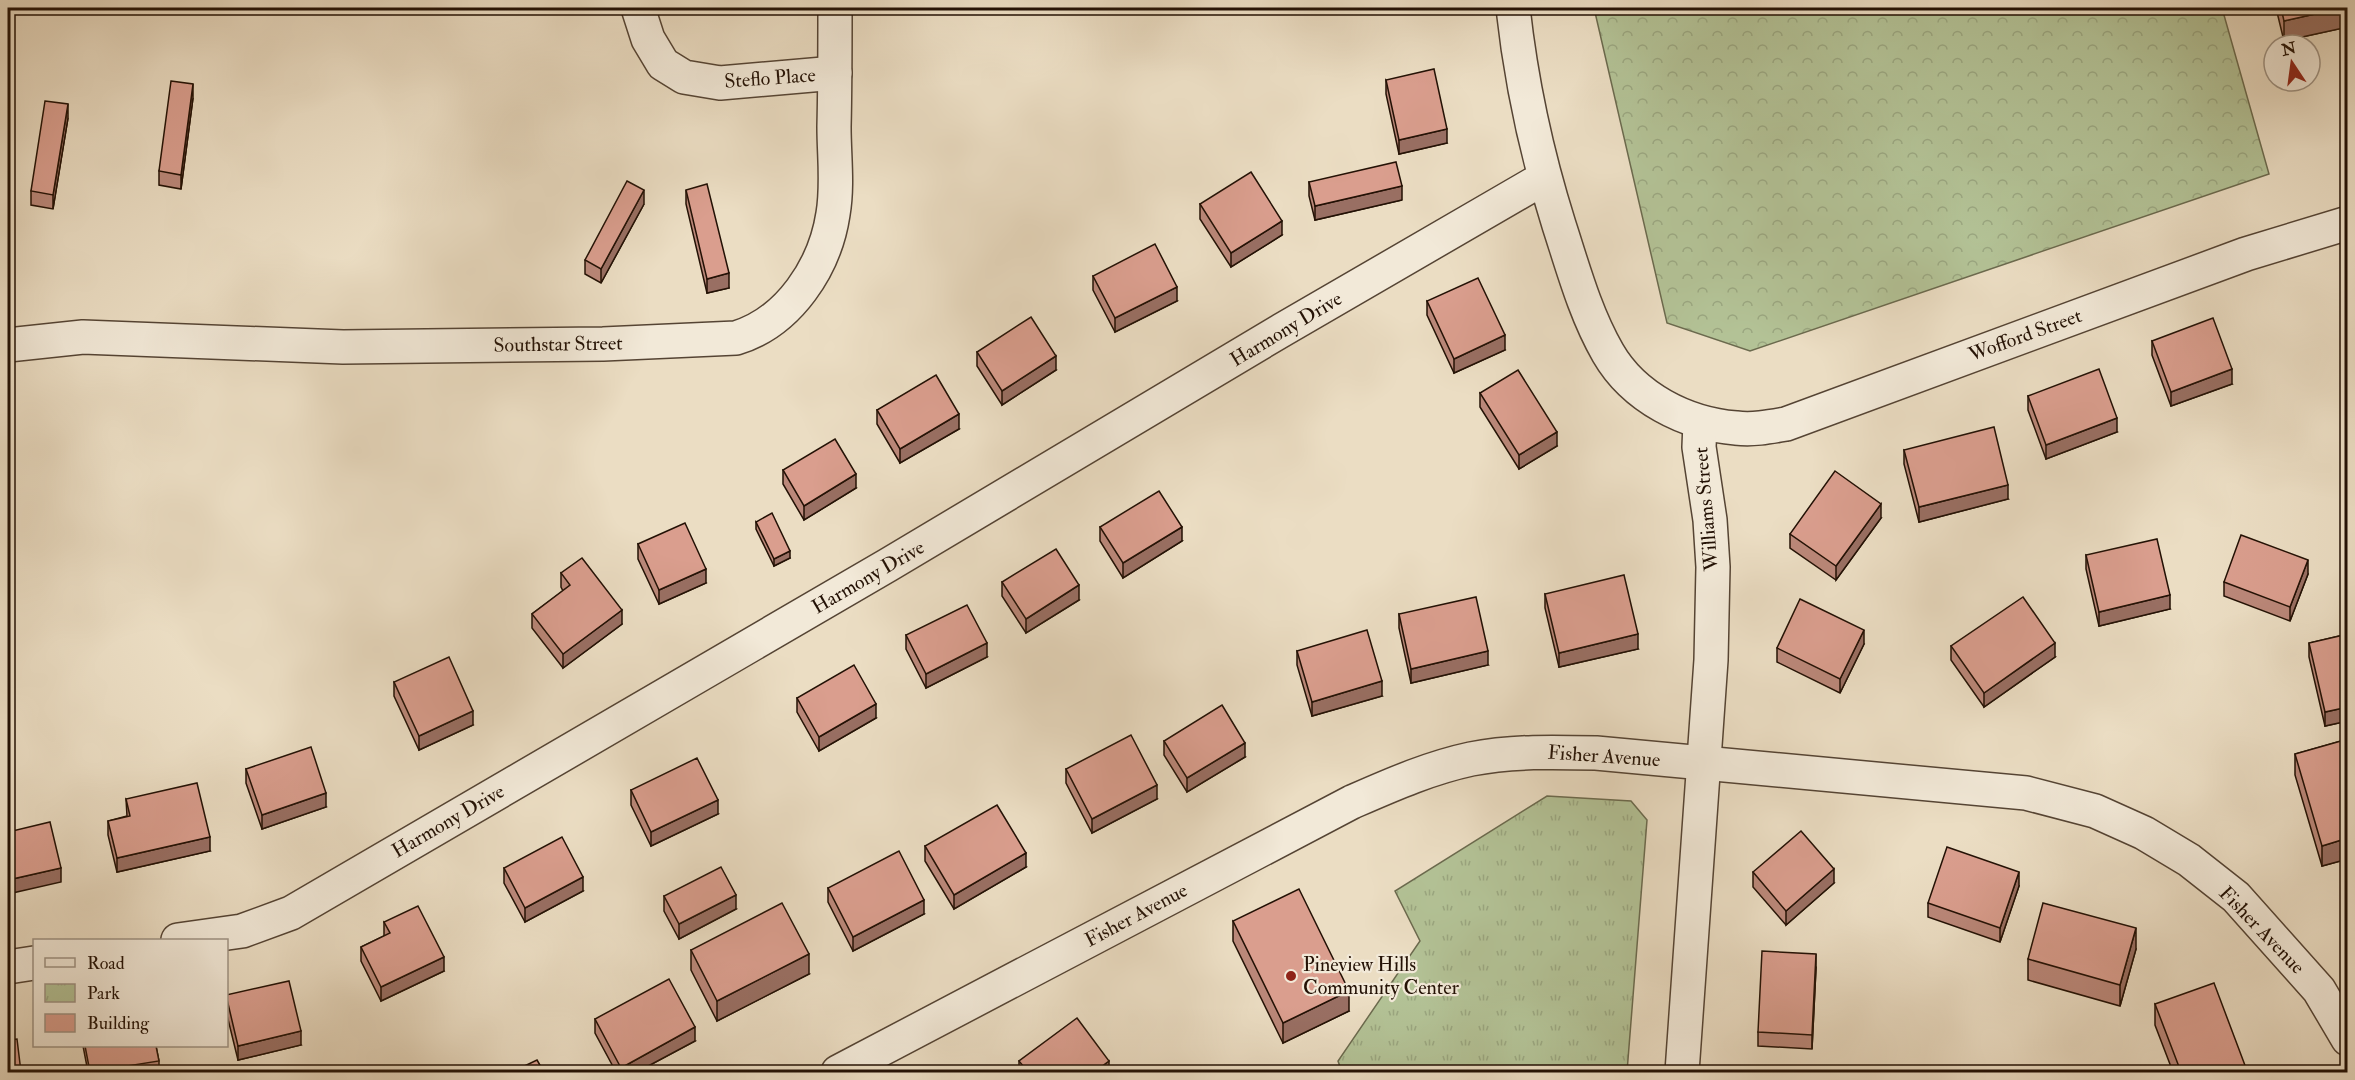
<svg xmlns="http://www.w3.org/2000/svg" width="2355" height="1080" font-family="'IM FELL Double Pica',serif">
<defs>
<pattern id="forest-crowns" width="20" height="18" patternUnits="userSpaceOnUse" patternTransform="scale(1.5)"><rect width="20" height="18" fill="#b3c296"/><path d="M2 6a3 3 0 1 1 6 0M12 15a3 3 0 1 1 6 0" fill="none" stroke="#9aa680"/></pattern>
<pattern id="park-tufts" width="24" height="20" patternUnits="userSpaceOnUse" patternTransform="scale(1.5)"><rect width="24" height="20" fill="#b3c296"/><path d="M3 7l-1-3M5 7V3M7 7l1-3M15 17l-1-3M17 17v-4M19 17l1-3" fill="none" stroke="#9aa680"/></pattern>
</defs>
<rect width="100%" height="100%" fill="#ebddc3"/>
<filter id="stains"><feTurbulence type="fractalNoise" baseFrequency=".00333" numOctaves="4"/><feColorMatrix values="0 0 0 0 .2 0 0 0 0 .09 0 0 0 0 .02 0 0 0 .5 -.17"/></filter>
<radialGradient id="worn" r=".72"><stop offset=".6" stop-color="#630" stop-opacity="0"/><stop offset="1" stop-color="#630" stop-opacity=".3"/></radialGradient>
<!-- forest -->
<path fill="url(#forest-crowns)" stroke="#6b6a4e" stroke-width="1.5" d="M1594,8H2222L2269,174L1750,351L1667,323Z"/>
<!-- park -->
<path fill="url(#park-tufts)" stroke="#6b6a4e" stroke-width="1.5" d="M1547,796L1631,801L1647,820L1627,1072H1342L1338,1061L1420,941L1395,891Z"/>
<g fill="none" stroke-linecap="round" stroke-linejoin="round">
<!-- street casing -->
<g stroke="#554434" stroke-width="36">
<g id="street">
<path d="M638,8L648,39L663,64L684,77L720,83L835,73"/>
<path d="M1513,8C1521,81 1537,155 1559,225C1573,268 1585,313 1608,353C1634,398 1686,424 1736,428C1753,430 1769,427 1786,424L2246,254L2348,223"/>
<path d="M8,345L83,337L343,347L603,344L736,338C789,322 825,267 833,214C838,185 834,156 834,127C835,87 835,47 835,8"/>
<path d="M178,940L242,931L291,913L888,565L1282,330L1544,178"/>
<path d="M8,967L34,963"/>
<path d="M838,1072L1352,802C1391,785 1429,768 1471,759C1512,751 1554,752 1596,753L2026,793L2095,811L2144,833L2189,860L2236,897L2319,990L2348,1039"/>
<path d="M1682,1072L1711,660L1713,567L1710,520L1699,447L1700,423"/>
</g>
</g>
<!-- street -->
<use href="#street" stroke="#f2e9d8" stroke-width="33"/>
</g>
<!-- wall -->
<g fill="#bb887a" stroke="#231105" stroke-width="1.5">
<path d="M2276,8H2348V27L2284,41Z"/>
<path d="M1386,80L1447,143L1399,154L1386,94Z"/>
<path d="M193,98L181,189L159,185V171Z"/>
<path d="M68,118L53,209L31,205V191Z"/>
<path d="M1309,182L1402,200L1315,220L1309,196Z"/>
<path d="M686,190L729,288L707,293L686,204Z"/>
<path d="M644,204L601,283L585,274V260Z"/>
<path d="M1200,204L1282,235L1231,267L1200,219Z"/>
<path d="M1093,276L1177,301L1115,332L1093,290Z"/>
<path d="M1427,301L1505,350L1454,373L1427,315Z"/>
<path d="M2152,341L2232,384L2171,406L2152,355Z"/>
<path d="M977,352L1056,370L1002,405L977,366Z"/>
<path d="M1480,393L1557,446L1519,469L1480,407Z"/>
<path d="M2028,396L2117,432L2046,459L2028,410Z"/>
<path d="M877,410L959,429L900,463L877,424Z"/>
<path d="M1904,450L2008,499L1919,522L1904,464Z"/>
<path d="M783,470L856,488L804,520L783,484Z"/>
<path d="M1881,518L1836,580L1790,548V534Z"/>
<path d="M756,522L790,558L774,566L756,529Z"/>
<path d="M1100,527L1182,541L1123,578L1100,541Z"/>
<path d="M638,544L706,583L659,604L638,559Z"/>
<path d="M2086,555L2170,609L2099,626L2086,569Z"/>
<path d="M561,573L622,624L563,668L532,628V614L563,591L561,587Z"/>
<path d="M2308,574L2290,621L2224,596V582Z"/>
<path d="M1002,582L1079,600L1026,633L1002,596Z"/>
<path d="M1545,594L1638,649L1559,667L1545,608Z"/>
<path d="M1399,614L1488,665L1411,683L1399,628Z"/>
<path d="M2348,634V721L2325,726L2309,657V643Z"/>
<path d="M906,635L987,657L926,688L906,649Z"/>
<path d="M1864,644L1840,693L1777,662V648Z"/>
<path d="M1951,646L2055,657L1984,707L1951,660Z"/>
<path d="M1297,651L1382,696L1312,716L1297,665Z"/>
<path d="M394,682L473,725L419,750L394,696Z"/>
<path d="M797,698L876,718L819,751L797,712Z"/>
<path d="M2348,739V859L2322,866L2295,775V754Z"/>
<path d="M1164,741L1245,757L1187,792L1164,755Z"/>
<path d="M246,769L326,807L262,829L246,783Z"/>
<path d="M1066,769L1157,799L1092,833L1066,783Z"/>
<path d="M631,790L718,814L651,846L631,805Z"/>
<path d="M126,799L210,851L117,872L108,835V821L127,816Z"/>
<path d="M925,846L1026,867L954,909L925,861Z"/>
<path d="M504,868L583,891L525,922L504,883Z"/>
<path d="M1753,872L1834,883L1786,925L1753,887Z"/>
<path d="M2019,886L2000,942L1928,917V903Z"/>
<path d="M828,888L924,914L853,951L828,902Z"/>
<path d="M664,896L736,909L679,939L664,911Z"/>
<path d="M1233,921L1349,1011L1283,1043L1233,941Z"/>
<path d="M384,922L444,971L381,1001L361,961V947L384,936Z"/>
<path d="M2136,949L2120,1006L2028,980V959Z"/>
<path d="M691,950L809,974L717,1021L691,970Z"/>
<path d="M1816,968L1812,1049L1758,1046V1032Z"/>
<path d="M226,995L301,1045L238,1060L226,1011Z"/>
<path d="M2155,1004L2246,1072H2173L2155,1025Z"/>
<path d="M595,1019L695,1041L637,1072H616L595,1033Z"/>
<path d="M83,1046H156L159,1061V1072H88Z"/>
<path d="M1019,1061L1109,1072H1019Z"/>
</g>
<!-- shaded-wall -->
<g fill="#996f63" stroke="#231105" stroke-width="1.5">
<path d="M2342,8H2348V27L2284,41V21Z"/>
<path d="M193,84V98L181,189V175Z"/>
<path d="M68,104V118L53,209V195Z"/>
<path d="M1447,129V143L1399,154V140Z"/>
<path d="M1402,186V200L1315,220V206Z"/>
<path d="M644,190V204L601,283V269Z"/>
<path d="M1282,221V235L1231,267V253Z"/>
<path d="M729,273V288L707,293V279Z"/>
<path d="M1177,287V301L1115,332V318Z"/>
<path d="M1505,335V350L1454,373V359Z"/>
<path d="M1056,356V370L1002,405V391Z"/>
<path d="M2232,369V384L2171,406V392Z"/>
<path d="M959,414V429L900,463V449Z"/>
<path d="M2117,418V432L2046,459V445Z"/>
<path d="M1557,432V446L1519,469V455Z"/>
<path d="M856,474V488L804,520V506Z"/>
<path d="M2008,485V499L1919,522V507Z"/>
<path d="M1881,504V518L1836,580V566Z"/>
<path d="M1182,527V541L1123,578V563Z"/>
<path d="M790,551V558L774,566V559Z"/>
<path d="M2308,560V574L2290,621V607Z"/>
<path d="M706,569V583L659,604V590Z"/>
<path d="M1079,585V600L1026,633V619Z"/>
<path d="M2170,595V609L2099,626V612Z"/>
<path d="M622,610V624L563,668V654Z"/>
<path d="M1864,630V644L1840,693V679Z"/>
<path d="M1638,634V649L1559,667V653Z"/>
<path d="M987,643V657L926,688V674Z"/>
<path d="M2055,643V657L1984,707V693Z"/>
<path d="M1488,651V665L1411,683V669Z"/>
<path d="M1382,681V696L1312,716V702Z"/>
<path d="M876,704V718L819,751V737Z"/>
<path d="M2348,707V721L2325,726V712Z"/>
<path d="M473,711V725L419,750V736Z"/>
<path d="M1245,743V757L1187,792V778Z"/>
<path d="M1157,785V799L1092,833V819Z"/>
<path d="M326,793V807L262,829V815Z"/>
<path d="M718,800V814L651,846V832Z"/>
<path d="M210,837V851L117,872V858Z"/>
<path d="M2348,838V859L2322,866V846Z"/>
<path d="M1026,853V867L954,909V895Z"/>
<path d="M61,868V882L8,894V880Z"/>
<path d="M1834,869V883L1786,925V911Z"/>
<path d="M2019,872V886L2000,942V928Z"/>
<path d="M583,877V891L525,922V908Z"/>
<path d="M736,895V909L679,939V924Z"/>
<path d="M924,900V914L853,951V937Z"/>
<path d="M2136,928V949L2120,1006V985Z"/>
<path d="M809,954V974L717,1021V1001Z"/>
<path d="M1816,954V968L1812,1049V1035Z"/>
<path d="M444,957V971L381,1001V987Z"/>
<path d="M1349,991V1011L1283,1043V1023Z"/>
<path d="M695,1027V1041L637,1072H621V1068Z"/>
<path d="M301,1031V1045L238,1060V1046Z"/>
<path d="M1109,1061V1072H1094Z"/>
<path d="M2246,1068V1072H2234Z"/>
</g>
<!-- building -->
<g fill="#da9e8e" stroke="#231105" stroke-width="1.5">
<path d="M2281,8H2342L2284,21Z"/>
<path d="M1434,69L1447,129L1399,140L1386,80Z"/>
<path d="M171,81L193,84L181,175L159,171Z"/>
<path d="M45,101L68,104L53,195L31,191Z"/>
<path d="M1396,162L1402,186L1315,206L1309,182Z"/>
<path d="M1251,172L1282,221L1231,253L1200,204Z"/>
<path d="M627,181L644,190L601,269L585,260Z"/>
<path d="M707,184L729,273L707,279L686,190Z"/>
<path d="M1155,244L1177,287L1115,318L1093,276Z"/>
<path d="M1478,278L1505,335L1454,359L1427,301Z"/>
<path d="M1031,317L1056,356L1002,391L977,352Z"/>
<path d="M2213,318L2232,369L2171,392L2152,341Z"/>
<path d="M2099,369L2117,418L2046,445L2028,396Z"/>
<path d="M1518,370L1557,432L1519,455L1480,393Z"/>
<path d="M936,375L959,414L900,449L877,410Z"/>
<path d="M1994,427L2008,485L1919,507L1904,450Z"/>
<path d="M835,439L856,474L804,506L783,470Z"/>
<path d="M1835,471L1881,504L1836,566L1790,534Z"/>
<path d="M1159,491L1182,527L1123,563L1100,527Z"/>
<path d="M772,513L790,551L774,559L756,522Z"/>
<path d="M685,523L706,569L659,590L638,544Z"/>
<path d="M2241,535L2308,560L2290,607L2224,582Z"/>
<path d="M2157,539L2170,595L2099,612L2086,555Z"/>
<path d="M1056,549L1079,585L1026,619L1002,582Z"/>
<path d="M582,558L622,610L563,654L532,614L570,585L561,573Z"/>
<path d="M1624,575L1638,634L1559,653L1545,594Z"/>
<path d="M1476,597L1488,651L1411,669L1399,614Z"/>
<path d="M2023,597L2055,643L1984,693L1951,646Z"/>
<path d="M1800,599L1864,630L1840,679L1777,648Z"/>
<path d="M967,605L987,643L926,674L906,635Z"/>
<path d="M1367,630L1382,681L1312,702L1297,651Z"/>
<path d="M2348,634V707L2325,712L2309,643Z"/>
<path d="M449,657L473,711L419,736L394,682Z"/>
<path d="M854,665L876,704L819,737L797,698Z"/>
<path d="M1222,705L1245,743L1187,778L1164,741Z"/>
<path d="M1131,735L1157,785L1092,819L1066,769Z"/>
<path d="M2348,739V838L2322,846L2295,754Z"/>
<path d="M311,747L326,793L262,815L246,769Z"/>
<path d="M697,758L718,800L651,832L631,790Z"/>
<path d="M197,783L210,837L117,858L108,821L130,816L126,799Z"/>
<path d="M997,805L1026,853L954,895L925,846Z"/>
<path d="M50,822L61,868L8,880V832Z"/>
<path d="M1801,831L1834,869L1786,911L1753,872Z"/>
<path d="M562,837L583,877L525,908L504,868Z"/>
<path d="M1947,847L2019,872L2000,928L1928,903Z"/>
<path d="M899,851L924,900L853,937L828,888Z"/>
<path d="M721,867L736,895L679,924L664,896Z"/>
<path d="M1299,889L1349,991L1283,1023L1233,921Z"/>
<path d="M782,903L809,954L717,1001L691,950Z"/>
<path d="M2043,903L2136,928L2120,985L2028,959Z"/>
<path d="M418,906L444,957L381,987L361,947L390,933L384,922Z"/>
<path d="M1762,951L1816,954L1812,1035L1758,1032Z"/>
<path d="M669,979L695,1027L621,1068L595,1019Z"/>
<path d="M289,981L301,1031L238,1046L226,995Z"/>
<path d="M2214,983L2246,1068L2234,1072H2181L2155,1004Z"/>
<path d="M1077,1018L1109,1061L1094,1072H1028L1019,1061Z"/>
<path d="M17,1039L21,1072H8V1040Z"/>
<path d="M85,1046H156L159,1061L90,1072Z"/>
<path d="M537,1060L544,1072H512Z"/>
<path d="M993,1068L995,1072H984Z"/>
</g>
<!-- markers -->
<circle fill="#8f2418" stroke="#f2e9d8" stroke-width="2" cx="1291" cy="976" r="6"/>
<g text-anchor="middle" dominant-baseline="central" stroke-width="4.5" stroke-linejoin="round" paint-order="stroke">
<!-- street labels -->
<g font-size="20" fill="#231105" stroke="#f2e9d8">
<text transform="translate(770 78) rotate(-4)">Steflo Place</text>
<text transform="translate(1286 329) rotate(-31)">Harmony Drive</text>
<text transform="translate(2025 335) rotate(-20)">Wofford Street</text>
<text transform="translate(558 344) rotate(-1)">Southstar Street</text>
<text transform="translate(1706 509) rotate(-95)">Williams Street</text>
<text transform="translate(868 577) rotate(-30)">Harmony Drive</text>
<text transform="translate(1604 756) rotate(4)">Fisher Avenue</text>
<text transform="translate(448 821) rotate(-30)">Harmony Drive</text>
<text transform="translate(1136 915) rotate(-28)">Fisher Avenue</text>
<text transform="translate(2262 930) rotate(46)">Fisher Avenue</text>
</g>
<!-- poi labels -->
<g font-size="20" fill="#231105" stroke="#f2e9d8" text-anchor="start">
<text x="1303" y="964">Pineview Hills<tspan x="1303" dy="23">Community Center</tspan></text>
</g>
</g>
<!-- margin -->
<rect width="2355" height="1080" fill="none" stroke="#ebddc3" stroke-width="30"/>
<rect x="9" y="9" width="2337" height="1062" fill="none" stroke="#231105" stroke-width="3"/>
<rect x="15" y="15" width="2325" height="1050" fill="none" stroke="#231105" stroke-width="1.5"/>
<!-- legend -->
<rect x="33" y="939" width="195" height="108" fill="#f2e9d8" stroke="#9f9384" stroke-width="1.5"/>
<rect x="45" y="958" width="30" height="9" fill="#f2e9d8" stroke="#9f9384" stroke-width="1.5"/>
<text x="87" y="969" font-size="18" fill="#231105">Road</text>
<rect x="45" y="984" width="30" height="18" fill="url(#park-tufts)" stroke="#9f9384" stroke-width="1.5"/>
<text x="87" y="999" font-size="18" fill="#231105">Park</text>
<rect x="45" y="1014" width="30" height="18" fill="#da9e8e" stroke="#9f9384" stroke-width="1.5"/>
<text x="87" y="1029" font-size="18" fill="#231105">Building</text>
<!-- north arrow -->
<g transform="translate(2292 63) rotate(347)"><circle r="28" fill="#f2e9d8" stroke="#9f9384" stroke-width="1.5"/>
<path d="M0-4.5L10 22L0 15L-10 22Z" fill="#8f2418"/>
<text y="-9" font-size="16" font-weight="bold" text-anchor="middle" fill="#231105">N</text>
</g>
<rect width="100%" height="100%" filter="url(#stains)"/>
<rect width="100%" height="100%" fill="url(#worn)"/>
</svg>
